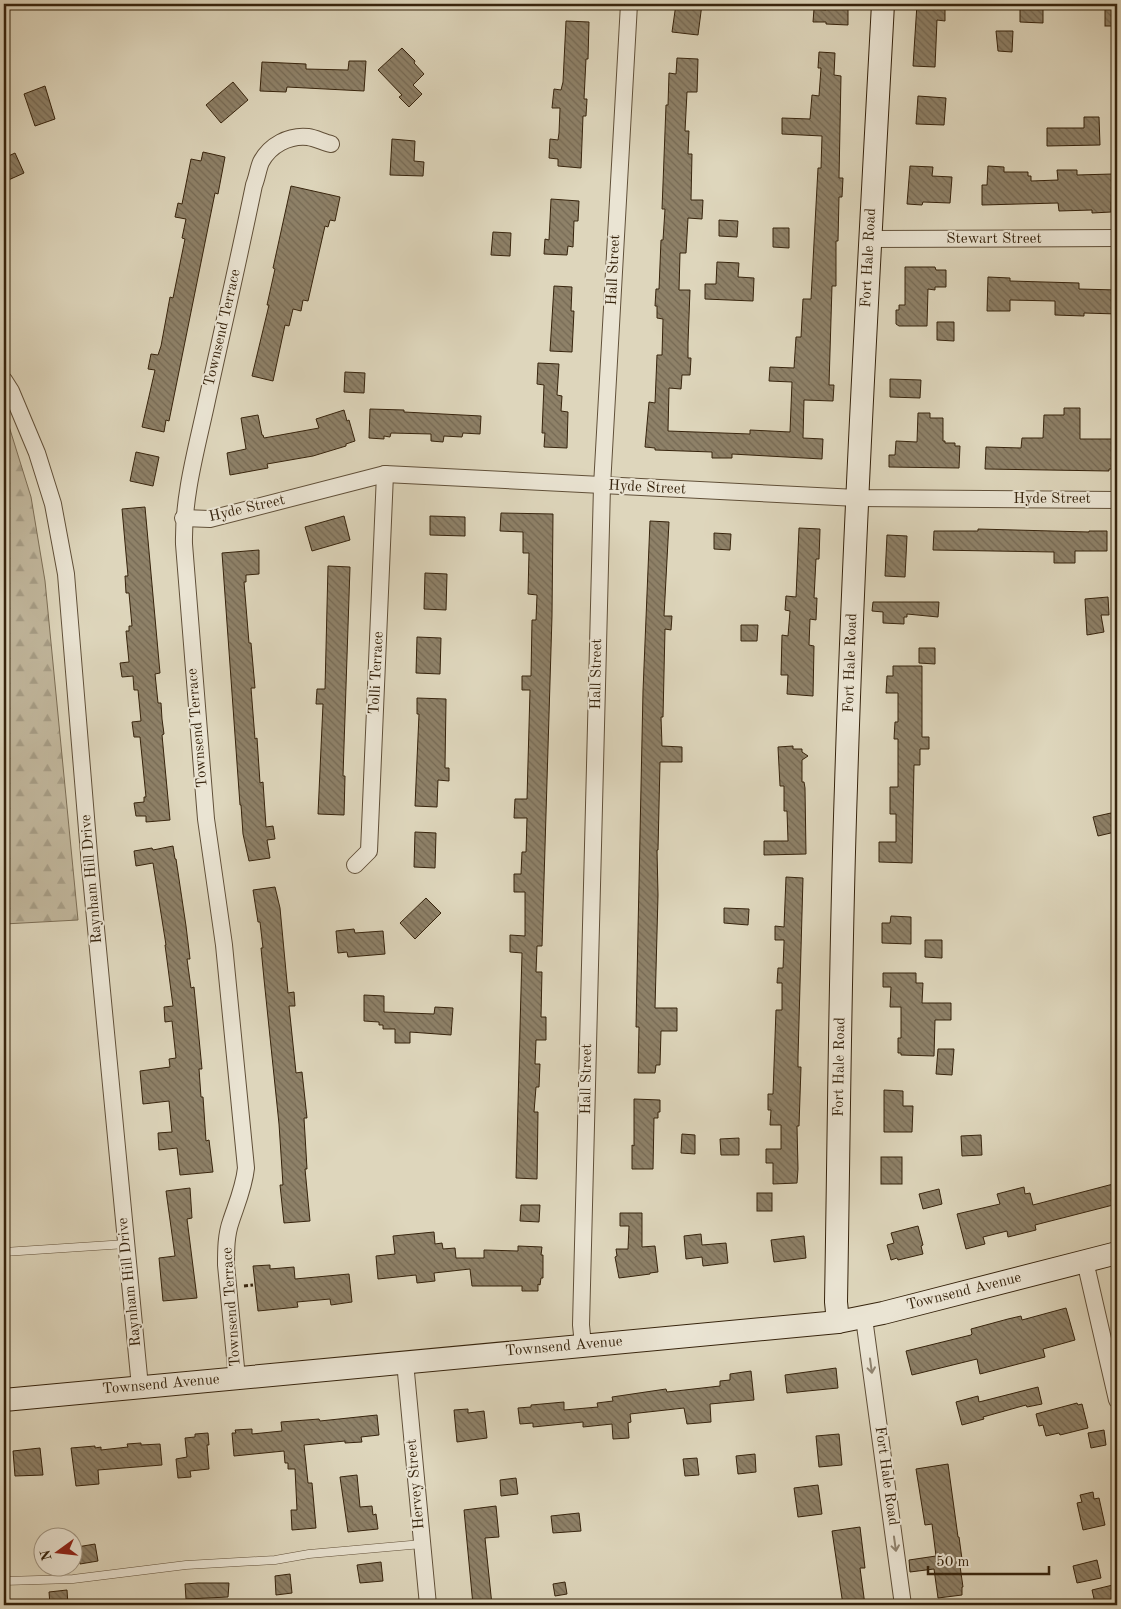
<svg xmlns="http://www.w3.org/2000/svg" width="1121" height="1609" font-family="'Old Standard TT',serif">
<defs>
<pattern id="forest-firs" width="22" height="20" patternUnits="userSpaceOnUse" patternTransform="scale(1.25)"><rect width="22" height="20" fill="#c2b89e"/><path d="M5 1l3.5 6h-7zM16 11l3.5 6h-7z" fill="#a79e87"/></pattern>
<pattern id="building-back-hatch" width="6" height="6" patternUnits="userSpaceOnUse" patternTransform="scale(1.25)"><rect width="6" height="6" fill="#8e8168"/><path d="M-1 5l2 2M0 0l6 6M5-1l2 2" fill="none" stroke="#756954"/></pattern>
</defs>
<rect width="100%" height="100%" fill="#ded6bc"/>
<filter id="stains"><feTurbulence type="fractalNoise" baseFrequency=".004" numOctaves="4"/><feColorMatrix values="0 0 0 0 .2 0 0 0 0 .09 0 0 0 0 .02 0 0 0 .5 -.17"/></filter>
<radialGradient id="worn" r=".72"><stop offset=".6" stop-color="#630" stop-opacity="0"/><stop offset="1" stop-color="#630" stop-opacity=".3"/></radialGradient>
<!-- forest -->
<path fill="url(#forest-firs)" stroke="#7c6e56" d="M4,416L8,423L31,497L45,581L78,920L4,924Z"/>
<!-- building -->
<g fill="url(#building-back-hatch)" stroke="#37240d">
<path d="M676,4H702L698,35L672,32Z"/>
<path d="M827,4H848V25L826,24V22H813L814,9L826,10Z"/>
<path d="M917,4H935V8L945,9V21L937,20L935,67L913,66Z"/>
<path d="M1020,4H1043V23L1020,22Z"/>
<rect x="1105" y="4" width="12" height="22"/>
<path d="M566,21L589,22L588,59H586L584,99H587L586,116H583L581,168L558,166V159L549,158L550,139L558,140L559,133L560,108H552L554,89L561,90L563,82Z"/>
<path d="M996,31H1013L1012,52L998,51Z"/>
<path d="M402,48L415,61L414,63L424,74L413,85L422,94L409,107L399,97L402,95L378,70Z"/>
<path d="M819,52L835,53L834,75L841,76L839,178H843L842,197H839L838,241H836V286H832L829,385H834L833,401L804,400L803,438L823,439L822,459L732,454V458H712V452L655,450V448L645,447L649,402L655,403L657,355H662L663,319L657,318V306H655L656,289H659L661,240H663L665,209H662L663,184L666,105H668L669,73L676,74L677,58L698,59L697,92H687L685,131H689L688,154H692L691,200H703L702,219L688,218L686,253H680L679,290H690L688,343V358H691L690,375H682L681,389L669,388L668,431L750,434V430L790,432L792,382L769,381L770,367L794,368L796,337H801L803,299H811L818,168H821L822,136L782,134V118L810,119L812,95L819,96L821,68H818Z"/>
<path d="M349,61H366L364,91L287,87L286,92L260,91L262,62L306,64V69L348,70Z"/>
<path d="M233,82L248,100L221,123L206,105Z"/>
<path d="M45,86L55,119L35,126L24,94Z"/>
<path d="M918,96L946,98L944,125L916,124Z"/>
<path d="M1084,117H1099L1100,145L1047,146V128H1084Z"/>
<path d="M392,139L415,141L414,161L424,162L423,176L390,175Z"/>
<path d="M203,152L225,157L218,194L215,193L169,421L166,420L164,432L142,427L155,370L148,369L151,354L158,355L161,346L170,297L173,298L185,239L182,238L186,219L175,217L178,203L182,204L191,159L201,161Z"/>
<path d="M15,153L24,173L4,182V158Z"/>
<path d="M910,166L933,167L932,176L952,177L950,203L923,202L922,205L907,204Z"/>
<path d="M988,166L1004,167V172H1028V176H1031V181L1058,180L1057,170H1077V175L1112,174L1111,212L1092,213V210L1059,211L1058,203L982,205V185H987Z"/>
<path d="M291,186L340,197L335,221L330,220L328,227L325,226L308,301L303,300L301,311L293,309L289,326L285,325L273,381L252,376L269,305H267L275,269L273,268Z"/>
<path d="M551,199L579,201L578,221H574L573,247L568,246L567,255L544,254L545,239L549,240Z"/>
<path d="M719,220L738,221L737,237L719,236Z"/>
<path d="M773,228H789V248L773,247Z"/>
<path d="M493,232L511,233L510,256L491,255Z"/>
<path d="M717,262L739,263L738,277L754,278L753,301L705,299V284H716Z"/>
<path d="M905,267H935L936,270H946V287H935V290L928,289L927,326H899L896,324V310H899V305H905Z"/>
<path d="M988,277L1010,278V281L1079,283V289L1117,290V314L1084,313V316L1055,315V301L1010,300V311H987Z"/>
<path d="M554,286L572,287L571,311H574L572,352L550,351Z"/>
<path d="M937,322H954V341L937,340Z"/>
<path d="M538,363L559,364L557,395L562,396L561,411L568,412L567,448L544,447L545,433H542L544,385L537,384Z"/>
<path d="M345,372L365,373L364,393L344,392Z"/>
<path d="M890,379L921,380L920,398L890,397Z"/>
<path d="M1064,408H1080V439H1113L1112,469H1109V471L985,469L986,447L1021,448L1022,438H1043L1044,415H1064Z"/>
<path d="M370,409L404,410V412L481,416L480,434L463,433L462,437L444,436L443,442L431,441V434L391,433L390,437L384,436V439L369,438Z"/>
<path d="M344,410L347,421L349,420L355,441L346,444V446L313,456L267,464L268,468L230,475L227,453L246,449L241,418L258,415L262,435H263L264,438L319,428L316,419Z"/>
<path d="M918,413H930V418H943V441H945V443H955V446H960L959,468L889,467V455H895L896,441L917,442Z"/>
<path d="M136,452L159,457L153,486L130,481Z"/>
<path d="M145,507L160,673L155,674L158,703H161L162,719L164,734L162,735L170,820L146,822V816H136L134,803L144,802V797H146L140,737H134L132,722L141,721L138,690H134L133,676L122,677L120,663L129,662L126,631H129V626H132L129,593H126L125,576H128L122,509Z"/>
<path d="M501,513L553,514L552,616L542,946H537L536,972H542L541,1017H546V1040H536L535,1064H540L539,1087H536L534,1112H538L537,1179L516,1178L522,953L510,952V935L525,936V892H514V874H521L522,852H526L527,818H514L515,799H527L530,690H522V676H531L532,620H536L537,595L528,594L529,553H523V532L500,531Z"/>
<path d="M344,516L350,540L312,551L305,527Z"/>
<path d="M430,516L465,517V536L430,535Z"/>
<path d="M650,521L669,522L664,616H672L671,630L665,629L663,717H661L662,746L682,747V762H660L658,850H657L658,895L655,1008H677V1031H661L660,1065H656L655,1073H638L639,1027H636L643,691Z"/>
<path d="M799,528L820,529L819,559H816L814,598H817L816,620L810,619L809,645L814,646L813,696L787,694L788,675H781L782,635L788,636L790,611L785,610L786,596L796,597Z"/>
<path d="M978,529L1089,532V531H1107V551H1075V563H1054V552L933,550L934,531H978Z"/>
<path d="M714,533L731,534L730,550L714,549Z"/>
<path d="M887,535L907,536L905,577L885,576Z"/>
<path d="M259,550V574L246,575V582H244L249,643H251L255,688H251L255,739L257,738L260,783L263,782L266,827L273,826L275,839L267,840L270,858L249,861L243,834L241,805H240L222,553Z"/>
<path d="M328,566L350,567L343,776H345L344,815L318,814L323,704H316L317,689H325Z"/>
<path d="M425,573L447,574L446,610L424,609Z"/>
<path d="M1108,597L1109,615H1101L1104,632L1087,635L1085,599Z"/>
<path d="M873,602H939L938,617L907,614V617H904V624L883,623V612L872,611Z"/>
<path d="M741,625H758L757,641H741Z"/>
<path d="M417,637L441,638L440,674L416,673Z"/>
<path d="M919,648H935V664L919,663Z"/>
<path d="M893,666H922V737H929V749H920V765H914L912,863L879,862V842H896V814H890V787H898V739H894L895,722H898V693H886L887,676H893Z"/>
<path d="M417,698L446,699L445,768H449V781L438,780L437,807L415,806L419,714H417Z"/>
<path d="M793,746V749H802V752L808,756L802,760V782H804L805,788L806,854L764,855V841H788L787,811H784V786H780L778,747Z"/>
<path d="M1111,813L1115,832L1098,836L1093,817Z"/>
<path d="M415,832L436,833L435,868L414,867Z"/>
<path d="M173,846L175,859H176L186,926L190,959H187L191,988L194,987L202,1069H199L201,1097H203L206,1141L209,1140L213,1172L180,1175L177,1148L159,1150L158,1133L172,1132L169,1101L143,1104L140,1071L170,1067L169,1059L176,1058L172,1021L165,1022L164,1007L173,1006L165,945H166L153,863L136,866L134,851L152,848L153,850Z"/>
<path d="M786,877L803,878L798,1057V1067H801L799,1126H797L798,1169L797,1183L773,1184V1163H766V1149H781V1125H770L771,1110H768V1094H773L776,1010H782V983H777L778,968H783L784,943V940H775V926L784,927Z"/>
<path d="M275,887L280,908L288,993L294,992L295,1006H289L296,1073L302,1072L307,1118H304L307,1169H305L310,1221L284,1223L280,1185H283L279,1124L264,979L261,948H263L260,922H258L253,890Z"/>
<path d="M426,898L441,913L415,939L400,923Z"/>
<path d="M724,908L749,909L748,925L724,923Z"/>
<path d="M891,916L911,917V944L882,943V923H890Z"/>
<path d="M354,929L355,933L383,931L385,954L348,957L347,952L338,953L336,931Z"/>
<path d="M925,940H942V958L925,957Z"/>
<path d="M883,973H916V983H923L922,1003H951V1020H935L934,1056L901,1055V1053H898V1038H901V1007H890L891,987H883Z"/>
<path d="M364,995L384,996V1012L434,1014L435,1007L453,1008L451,1035L410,1032V1043H395V1029H383V1025H379V1022L364,1021Z"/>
<path d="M938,1049H954L952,1075L936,1074Z"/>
<path d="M884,1090L903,1091V1106H913L912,1132H884Z"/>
<path d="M634,1099L660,1100V1112H658V1118H654L653,1169H632V1145L634,1146Z"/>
<path d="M682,1134L695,1135V1154L681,1153Z"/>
<path d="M981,1135L982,1155L962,1156L961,1136Z"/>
<path d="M739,1138V1155H721L720,1139Z"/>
<rect x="881" y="1157" width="21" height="27"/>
<path d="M1117,1183V1204L1035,1225L1036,1230L1008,1237L1007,1231L983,1237L985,1244L966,1249L957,1214L1000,1204L997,1194L1024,1187L1025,1194L1030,1193L1033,1205Z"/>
<path d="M190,1188L192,1218L187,1219L197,1298L163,1301L159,1258L175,1256L166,1191Z"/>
<path d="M939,1189L942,1204L923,1209L919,1194Z"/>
<rect x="757" y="1193" width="15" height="18"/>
<path d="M521,1205H540L539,1222L520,1221Z"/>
<path d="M620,1213H642V1247L655,1246L658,1272L650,1273V1274L619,1278L615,1257L617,1256L616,1249H628L629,1226H620Z"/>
<path d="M918,1226L923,1245L921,1246L923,1254L898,1260L897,1258L891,1260L887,1245L894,1243L891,1233Z"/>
<path d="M434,1232L435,1244L442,1243L443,1249L455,1248L456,1258H484V1250L518,1251V1246L542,1247L541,1255H543V1278H541L540,1285L538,1284V1291H522V1286H472L470,1269L434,1273L435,1281L417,1283L416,1275L378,1279L376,1256L395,1254L393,1236Z"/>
<path d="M701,1234L702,1245L726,1243L728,1263L703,1266L702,1257L686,1259L684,1236Z"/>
<path d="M804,1236L806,1258L774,1262L771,1240Z"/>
<path d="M270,1265V1269L294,1267L295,1279L349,1274L352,1302L331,1305L330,1299L297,1302L298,1307L258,1311L253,1266Z"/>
<path d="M1066,1308L1075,1340L1043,1349L1045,1357L980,1374L977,1359L912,1375L906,1351L971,1335L972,1334L971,1329L1008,1319L1021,1316L1022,1320Z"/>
<path d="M836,1368L838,1388L787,1393L785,1375Z"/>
<path d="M751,1371L754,1400L710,1404L711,1422L687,1424L684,1408L630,1414L631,1422L628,1423L629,1438L613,1439L612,1424L583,1427V1422L533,1427V1423L520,1424L518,1408L531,1407V1405L564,1402V1410L598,1407L597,1403L613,1401L612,1397L666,1389L667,1392L720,1386V1381L730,1380V1374Z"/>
<path d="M1038,1387L1042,1404L1027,1407L1026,1405L983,1417L984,1419L962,1425L956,1402L978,1396L979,1402Z"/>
<path d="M1077,1403L1078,1405L1082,1404L1088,1428L1060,1435L1059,1433L1046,1436L1043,1425L1039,1426L1036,1414Z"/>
<path d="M468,1409V1413L484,1411L487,1438L457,1442L454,1410Z"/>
<path d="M377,1415L379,1435L361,1437L362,1442L345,1443V1441L304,1445L308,1483H312L316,1528L292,1530L291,1510H297L295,1469H288V1463H285L284,1451L234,1456L232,1433H236L235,1430L252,1429V1434L282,1431L281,1422L319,1419L320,1421Z"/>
<path d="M1104,1430L1106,1445L1091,1448L1088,1433Z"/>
<path d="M208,1433L209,1445H207L209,1469L190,1471L191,1477L178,1478L176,1459L187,1457L185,1438L195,1437V1434Z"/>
<path d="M839,1434L842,1465L819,1467L816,1436Z"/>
<path d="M141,1443V1445L160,1444L162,1465L98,1470L99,1484L76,1486L71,1448L95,1446V1448L101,1447V1450L128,1447L127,1444Z"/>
<path d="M40,1448L43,1475L15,1476L13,1451Z"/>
<path d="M755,1454L756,1472L738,1474L736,1456Z"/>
<path d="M697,1458L699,1475L685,1476L683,1459Z"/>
<path d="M948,1464L958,1537H959L962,1559H959L963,1587H962V1595L938,1598L934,1569L910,1572L909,1560L936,1556L932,1524L925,1525L916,1469Z"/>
<path d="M357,1475L360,1507L372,1506L373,1515L376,1514L378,1529L348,1532L340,1477Z"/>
<path d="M516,1478L518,1494L501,1496L500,1480Z"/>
<path d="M818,1485L822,1514L798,1517L794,1488Z"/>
<path d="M1093,1492L1094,1499L1099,1498L1105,1525L1083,1530L1077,1503L1082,1502L1080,1495Z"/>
<path d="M496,1506L499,1537L485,1538L492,1605H473L464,1510Z"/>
<path d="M579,1513L581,1531L553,1533L551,1516Z"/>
<path d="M860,1527L865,1568H860L865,1605H843L832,1531Z"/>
<path d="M95,1544L98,1561L80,1564L77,1547Z"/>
<path d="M1097,1560L1101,1578L1077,1583L1073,1566Z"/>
<path d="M381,1562L383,1581L360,1583L357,1565Z"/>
<path d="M290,1574L292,1593L276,1595L275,1576Z"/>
<path d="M565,1582L567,1594L555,1596L553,1584Z"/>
<path d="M198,1583H229L228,1597L186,1599L185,1584Z"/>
<path d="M1117,1584V1605H1104L1103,1601L1095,1603L1092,1590Z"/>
<path d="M67,1590L68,1605H50L49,1592Z"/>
</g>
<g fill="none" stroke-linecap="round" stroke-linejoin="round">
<!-- lane casing -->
<g stroke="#615039" stroke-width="9">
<g id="lane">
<path d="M4,1252L126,1244"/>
<path d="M4,1581L73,1579L186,1565L275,1560L309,1554L422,1544"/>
</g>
</g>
<!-- street casing -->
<g stroke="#615039" stroke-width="18">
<g id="street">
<path d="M870,239L1117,238"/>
<path d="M4,380L11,391L37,453L53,504L66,574L90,866L140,1387"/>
<path d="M183,518L210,519L385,474L857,498L1117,500"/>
<path d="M355,865L369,851L385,474"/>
<path d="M1085,1261L1117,1400"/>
<path d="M864,1318L903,1605"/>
<path d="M583,1345L581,1325L602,486L629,4"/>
<path d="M405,1362L428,1605"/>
<path d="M237,1378L226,1265C226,1250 226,1235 231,1221C237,1203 244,1187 246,1168L224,945L206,819L184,544C183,497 196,451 206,405C222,332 239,258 254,185C257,178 258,169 261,162C270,145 289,135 308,137C315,138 323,142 331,144"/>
</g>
</g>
<!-- secondary casing -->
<g stroke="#37240d" stroke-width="24">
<g id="secondary">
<path d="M838,1322L836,1302C839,1130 840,958 846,786C854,525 869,265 883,4"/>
<path d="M4,1400L838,1322L883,1313L1117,1253"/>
</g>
</g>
<!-- path -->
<path stroke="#37240d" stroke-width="3" stroke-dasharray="4 2.5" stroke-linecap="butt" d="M244,1286L253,1285"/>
<!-- lane -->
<use href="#lane" stroke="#eae4d3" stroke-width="8"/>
<!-- street -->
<use href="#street" stroke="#eae4d3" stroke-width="16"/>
<!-- secondary -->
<use href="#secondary" stroke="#eae4d3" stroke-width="22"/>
</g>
<!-- one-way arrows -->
<defs><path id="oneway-shaft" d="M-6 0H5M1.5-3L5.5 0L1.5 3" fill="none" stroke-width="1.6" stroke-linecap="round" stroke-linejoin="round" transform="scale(1.25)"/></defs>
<g stroke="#908470">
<use href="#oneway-shaft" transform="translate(871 1366) rotate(82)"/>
<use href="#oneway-shaft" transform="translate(895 1544) rotate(82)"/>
</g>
<g text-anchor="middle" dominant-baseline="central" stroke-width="4" stroke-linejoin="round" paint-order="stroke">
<!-- street labels -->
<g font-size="15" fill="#37240d" stroke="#eae4d3">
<text x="994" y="239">Stewart Street</text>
<text transform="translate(869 258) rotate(-87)">Fort Hale Road</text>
<text transform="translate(614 270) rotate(-87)">Hall Street</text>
<text transform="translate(223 328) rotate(-77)">Townsend Terrace</text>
<text transform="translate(647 488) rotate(3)">Hyde Street</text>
<text x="1052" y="499">Hyde Street</text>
<text transform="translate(247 509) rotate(-13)">Hyde Street</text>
<text transform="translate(851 663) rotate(-88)">Fort Hale Road</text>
<text transform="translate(377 673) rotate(-87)">Tolli Terrace</text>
<text transform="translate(597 674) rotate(-89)">Hall Street</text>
<text transform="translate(198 728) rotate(-95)">Townsend Terrace</text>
<text transform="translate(92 879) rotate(-95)">Raynham Hill Drive</text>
<text transform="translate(840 1067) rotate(-89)">Fort Hale Road</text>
<text transform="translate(587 1079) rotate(-89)">Hall Street</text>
<text transform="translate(130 1282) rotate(-96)">Raynham Hill Drive</text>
<text transform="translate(964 1292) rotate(-14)">Townsend Avenue</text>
<text transform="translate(232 1307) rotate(-94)">Townsend Terrace</text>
<text transform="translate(564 1347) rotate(-5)">Townsend Avenue</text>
<text transform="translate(161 1385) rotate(-5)">Townsend Avenue</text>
<text transform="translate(886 1476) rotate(82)">Fort Hale Road</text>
<text transform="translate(416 1484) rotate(-95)">Hervey Street</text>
</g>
</g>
<!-- margin -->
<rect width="1121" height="1609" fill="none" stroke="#ded6bc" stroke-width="20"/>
<rect x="5" y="5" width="1111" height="1599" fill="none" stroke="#37240d" stroke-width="2.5"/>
<rect x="10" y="10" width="1101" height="1589" fill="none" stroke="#37240d"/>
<!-- north arrow -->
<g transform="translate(58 1552) rotate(255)"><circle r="24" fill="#eae4d3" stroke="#a29784"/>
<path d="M0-4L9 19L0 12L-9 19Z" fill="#8f2418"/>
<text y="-8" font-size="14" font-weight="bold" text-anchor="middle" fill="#37240d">N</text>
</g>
<!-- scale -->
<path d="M928 1566v8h121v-8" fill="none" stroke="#37240d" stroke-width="2.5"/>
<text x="936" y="1566" font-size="15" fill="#37240d" stroke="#eae4d3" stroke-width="4" paint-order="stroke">50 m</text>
<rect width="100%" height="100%" filter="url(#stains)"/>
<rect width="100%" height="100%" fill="url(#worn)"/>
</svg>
